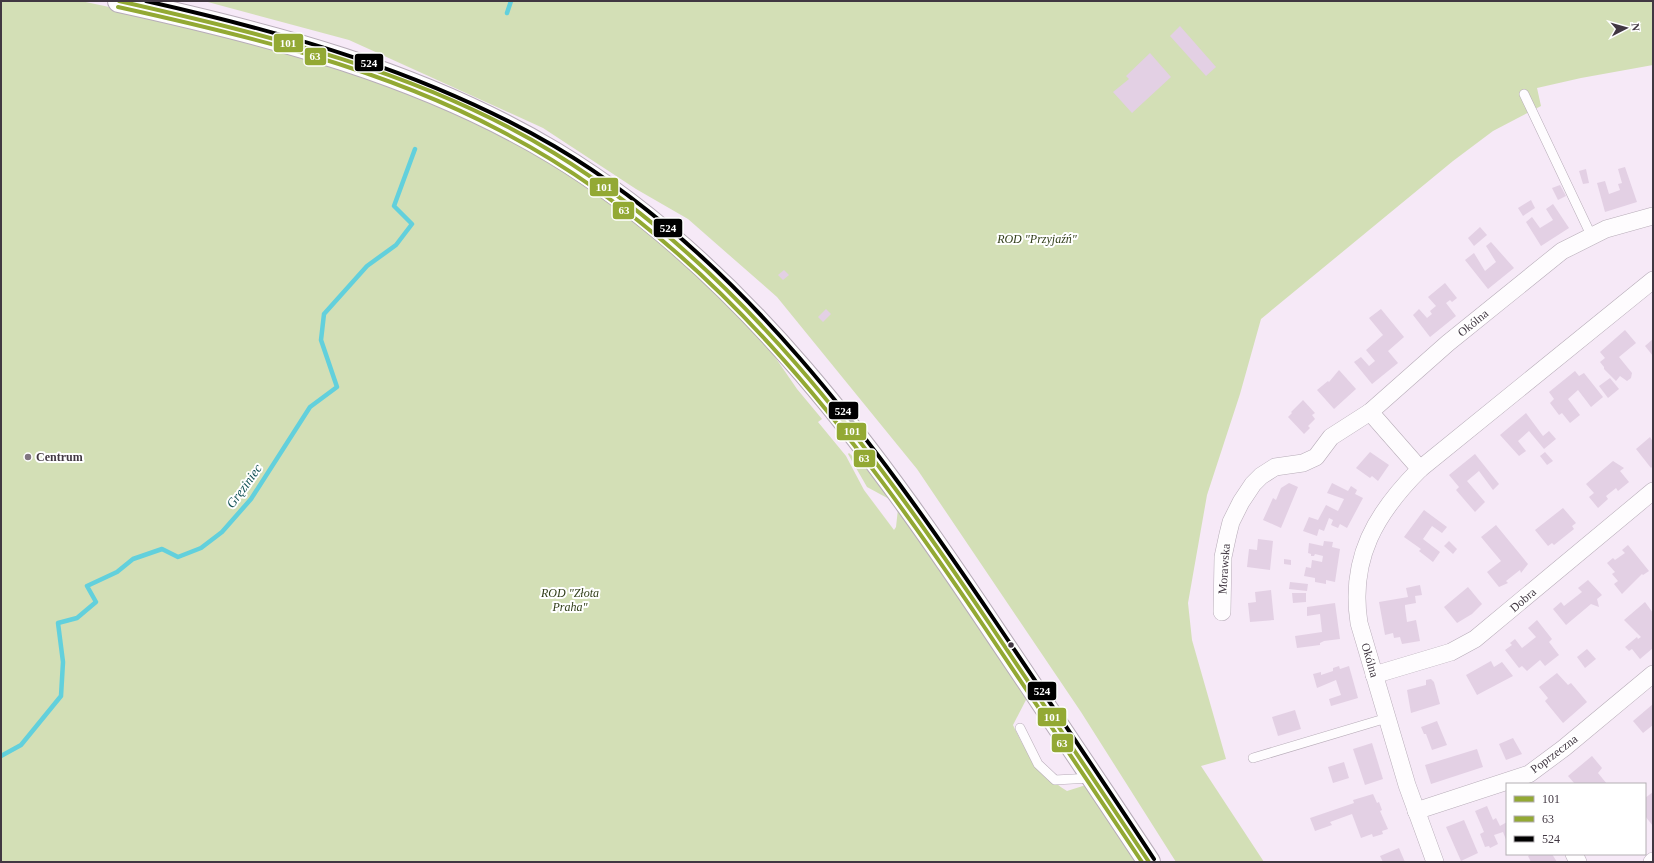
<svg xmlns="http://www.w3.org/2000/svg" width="1654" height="863" font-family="Georgia,serif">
<rect width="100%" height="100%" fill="#f6e9f7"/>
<!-- green -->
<g fill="#d3dfb6">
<path d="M1,1H81L213,29L412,93L547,158L650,229L760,335L797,389L822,419L818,422L846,456L864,490L894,530L896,527L898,509L1028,696L1013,725C1028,756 1037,772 1067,791L1086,785L1138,862H1Z"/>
<path d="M204,1H1653V65L1581,78L1537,88L1541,106L1493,131L1453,161L1261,319L1240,394L1207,495L1188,603L1192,640L1226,759L1201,766L1264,862H1176L1081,712L917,469L777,297L688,219L636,189L543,128L349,40Z"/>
<path d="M849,453L885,487L891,500L867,487L848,454Z"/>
</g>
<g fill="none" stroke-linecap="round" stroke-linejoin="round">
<!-- stream -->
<g stroke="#62d0dc" stroke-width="4.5">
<path d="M507,13L511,1"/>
<path d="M1,756L21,745L61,696L63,662L58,623L77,618L96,602L87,586L117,572L133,559L162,549L178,557L201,548L222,532L251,499L310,407L337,387L321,340L324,314L367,266L396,245L412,224L394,206L415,149"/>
</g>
</g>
<!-- building -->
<g fill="#e3d0e4">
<path d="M1180,26L1216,67L1206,76L1170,36Z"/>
<path d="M1150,53L1171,77L1132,113L1113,92L1129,79L1126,76Z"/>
<path d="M1625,167L1637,202L1605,212L1597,183L1605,181L1609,194L1620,190L1618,184L1622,183L1618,169Z"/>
<path d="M1586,169L1589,183L1583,184L1579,171Z"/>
<path d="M1560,185L1566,196L1558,200L1552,188Z"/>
<path d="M1531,200L1535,208L1523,216L1518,208Z"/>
<path d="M1553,204L1569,228L1541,246L1526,222L1532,217L1540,228L1553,220L1546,209Z"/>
<path d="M1480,227L1487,235L1474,246L1468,238Z"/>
<path d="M1491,242L1514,268L1488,289L1465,260L1474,253L1485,271L1496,262L1486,246Z"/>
<path d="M784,270L789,275L783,280L778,275Z"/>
<path d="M1445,283L1457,298L1452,302L1450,300L1446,303L1456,316L1430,337L1413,315L1419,309L1427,318L1432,314L1430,311L1436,306L1428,297Z"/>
<path d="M826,309L831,314L823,322L818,317Z"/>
<path d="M1381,309L1404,337L1388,351L1398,363L1372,384L1354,362L1361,357L1369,366L1375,361L1366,350L1383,335L1369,318Z"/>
<path d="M1625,330L1636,343L1619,357L1632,373L1631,378L1627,381L1620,376L1616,381L1604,369V367L1600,362L1605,358L1600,352Z"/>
<path d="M1653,339V356L1645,346Z"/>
<path d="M1339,370L1356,389L1334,409L1317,390L1328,381L1329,382Z"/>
<path d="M1575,371L1579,376L1584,373L1603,397L1591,407L1578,390L1568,399L1580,415L1570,423L1562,413L1559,415L1550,403L1554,399L1549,392Z"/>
<path d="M1610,378L1619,389L1608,398L1599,386Z"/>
<path d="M1303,400L1315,413L1312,415L1315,419L1308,426L1310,428L1304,434L1288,417L1292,413L1291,412Z"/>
<path d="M1526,413L1543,436L1549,431L1556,439L1544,449L1529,431L1518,441L1526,451L1519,456L1500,435Z"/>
<path d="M1650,437L1653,442V466L1651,468L1636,449Z"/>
<path d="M1370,452L1389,465L1378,481L1372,476L1370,478L1356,468Z"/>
<path d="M1545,452L1553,461L1547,465L1540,456Z"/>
<path d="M1475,454L1499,484L1493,490L1479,471L1467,481L1485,502L1475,512L1456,490L1459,487L1449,475Z"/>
<path d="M1613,461L1624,468L1620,471L1629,482L1618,491L1616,488L1606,496L1608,499L1598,508L1589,497L1594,493L1586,484Z"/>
<path d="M1289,483L1298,487L1281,528L1263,520L1273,498L1276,500L1281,488Z"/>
<path d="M1332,483L1348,491L1351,486L1357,490L1355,494L1363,498L1347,528L1340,524L1338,528L1331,525L1333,520L1329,518L1324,531L1319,529L1317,536L1303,531L1309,517L1318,520L1326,505L1338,511L1344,499L1327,493Z"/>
<path d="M1563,508L1576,523L1572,526L1574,529L1554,545L1552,543L1548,546L1535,530Z"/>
<path d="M1424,510L1447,527L1442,533L1432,526L1423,539L1440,552L1433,562L1419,551L1421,549L1404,537Z"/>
<path d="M1496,525L1528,564L1521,573L1520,570L1506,581L1508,583L1499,587L1487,572L1501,561L1481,537Z"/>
<path d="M1258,539L1273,541L1270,570L1247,567L1249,549L1257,550Z"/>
<path d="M1324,541L1333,542L1332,547L1340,549L1335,582L1326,580V584L1315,582V578L1304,576L1306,567L1311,568L1312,560L1322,562L1323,556L1315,554L1314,556H1311V554L1308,553L1309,543L1323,546Z"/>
<path d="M1449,541L1457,549L1453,554L1444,546Z"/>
<path d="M1628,545L1649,571L1643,575L1642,574L1622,594L1614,584L1618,581L1612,574L1615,572L1607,563L1613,558L1615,560L1625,553L1622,550Z"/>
<path d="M1284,559L1291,560V565L1284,564Z"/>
<path d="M1588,580L1602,595L1597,599L1599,607L1591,604L1566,625L1553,609L1561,602L1564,606L1582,592L1578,588Z"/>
<path d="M1290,582L1308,584L1307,591L1289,589Z"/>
<path d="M1420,585L1422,595L1415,596L1416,603L1405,605V607L1407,622L1416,620L1420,641L1402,644L1400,637L1394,638L1393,633L1385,635L1379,602L1408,597L1406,588Z"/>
<path d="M1468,587L1482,604L1472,614L1457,623L1444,607Z"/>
<path d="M1271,590L1274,620L1250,622L1248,603L1256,602L1255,592Z"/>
<path d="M1292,593H1306V602L1293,603Z"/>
<path d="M1645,602L1653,613V648L1640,659L1632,649L1629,651L1625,647L1637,637L1638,639L1641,637L1624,620Z"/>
<path d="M1335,603L1340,639L1324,641L1320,643V645L1297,648L1295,636L1322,632L1320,614L1307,616V607Z"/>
<path d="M1537,620L1552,639L1549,642L1559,655L1545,666L1540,660L1527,671L1522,666L1519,668L1505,650L1512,645L1510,643L1515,639L1522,648L1536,637L1528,628Z"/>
<path d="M1587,649L1596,659L1585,668L1577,657Z"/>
<path d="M1491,661L1494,667L1502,662L1513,676L1477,695L1466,675Z"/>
<path d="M1339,666L1340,669L1349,666L1358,698L1331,706L1329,699L1341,695L1336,680L1317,688L1313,674L1321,672V675L1333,671V668Z"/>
<path d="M1557,673L1568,685L1571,683L1587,702L1563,723L1545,701L1548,698L1539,687Z"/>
<path d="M1431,679L1434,682L1440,704L1411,713L1407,690L1426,685V680Z"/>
<path d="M1653,704V725L1643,733L1633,721Z"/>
<path d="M1295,710L1301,729L1278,736L1272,717Z"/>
<path d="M1437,721L1447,745L1432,750L1426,734H1424L1421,727Z"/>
<path d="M1513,738L1522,754L1506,760L1499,744Z"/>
<path d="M1372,743L1383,779L1365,785L1353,749Z"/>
<path d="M1477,749L1483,767L1431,784L1425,765Z"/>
<path d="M1592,756L1602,768L1598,773L1607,784H1575L1568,776Z"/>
<path d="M1344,762L1349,778L1333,783L1328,767Z"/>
<path d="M1653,792V826L1645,816V798Z"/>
<path d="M1373,794L1377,803L1379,802L1382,810L1380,811L1388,829L1382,831L1383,834L1373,837L1372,834L1361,838L1352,814L1330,822L1332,825L1315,831L1310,818L1354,803L1353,800Z"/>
<path d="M1487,806L1493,820L1496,818L1500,826L1507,822V842L1503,832L1494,835L1498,844L1490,848L1489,846L1485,847L1480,834L1484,832L1475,811Z"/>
<path d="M1464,820L1478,853L1461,861L1446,827Z"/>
<path d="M1399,848L1405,862H1383L1380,856Z"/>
<path d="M1531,854H1552L1557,862H1531L1528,856Z"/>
</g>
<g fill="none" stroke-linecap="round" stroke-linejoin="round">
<!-- service casing -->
<g stroke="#b7acb8" stroke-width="10">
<g id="service">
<path d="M1524,94L1591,235"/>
<path d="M1020,728L1038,764L1055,780L1091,778"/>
<path d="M1253,758L1387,718"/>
</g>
</g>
<!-- minor casing -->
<g stroke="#b7acb8" stroke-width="18">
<g id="minor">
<path d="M1370,412L1420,469"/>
<path d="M1222,612L1223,557L1228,534L1231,522L1241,502L1253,484L1261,476L1275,467L1303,463L1316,457L1331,437L1370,412L1448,343L1562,251L1606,229L1653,216"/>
<path d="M1374,675L1451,652L1475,639L1653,491"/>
<path d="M1416,811L1529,774L1564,748L1653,674"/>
<path d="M1574,854L1578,862"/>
<path d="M1435,862L1407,785L1359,623C1349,558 1376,513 1420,469L1653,280"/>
<path d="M1652,862L1653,861"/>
</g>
</g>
<!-- tertiary casing -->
<g stroke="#b7acb8" stroke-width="24">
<path id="tertiary" d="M119,1C270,34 421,73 554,153C746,269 879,458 1001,641C1050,714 1100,788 1149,862"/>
</g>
<!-- service -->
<use href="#service" stroke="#fefcfe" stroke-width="9"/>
<!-- minor -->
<use href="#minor" stroke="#fefcfe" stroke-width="17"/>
<!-- tertiary -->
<use href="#tertiary" stroke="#fefcfe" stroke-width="22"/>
<!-- bus-1 casing -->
<g stroke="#fff" stroke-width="7">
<path id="bus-1" d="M119,1C268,35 422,72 554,153C740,267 869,445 989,623C1042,703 1096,782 1149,862"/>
</g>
<!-- bus-2 casing -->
<g stroke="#fff" stroke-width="7">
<path id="bus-2" d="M118,7C249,36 382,68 501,131C711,240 853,433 983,625C1036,704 1089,783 1142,862"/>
</g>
<!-- bus-3 casing -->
<g stroke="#fff" stroke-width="7">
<path id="bus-3" d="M146,1C288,33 428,73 554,146C741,256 874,442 993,618C1047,698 1101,778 1154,859"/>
</g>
<!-- bus-1 -->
<use href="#bus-1" stroke="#93a934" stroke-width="4"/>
<!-- bus-2 -->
<use href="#bus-2" stroke="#93a934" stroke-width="4"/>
<!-- bus-3 -->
<use href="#bus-3" stroke="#000" stroke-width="4"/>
</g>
<!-- markers -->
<circle fill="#807581" stroke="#fff" stroke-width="1.5" cx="28" cy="457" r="4"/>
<circle fill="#413742" stroke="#fff" stroke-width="1.5" cx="1011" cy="645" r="3.5"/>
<g text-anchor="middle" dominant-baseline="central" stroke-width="4" stroke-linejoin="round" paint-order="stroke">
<!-- park labels -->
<g font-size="12" font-style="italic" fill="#303d18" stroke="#fff">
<text x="1037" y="239">ROD "Przyjaźń"</text>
<text x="570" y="593">ROD "Złota<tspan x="570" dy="14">Praha"</tspan></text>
</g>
<!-- street labels -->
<g font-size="12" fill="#413742" stroke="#fff">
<text transform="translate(1473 323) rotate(-39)">Okólna</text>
<text transform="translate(1224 569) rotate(-86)">Morawska</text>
<text transform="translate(1523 600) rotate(-41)">Dobra</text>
<text transform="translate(1370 660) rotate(74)">Okólna</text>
<text transform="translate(1554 754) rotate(-37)">Poprzeczna</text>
</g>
<!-- poi labels -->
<g font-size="12" font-weight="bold" fill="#413742" stroke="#fff" text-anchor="start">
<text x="36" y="457">Centrum</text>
</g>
<!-- water labels -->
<g font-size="13" font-style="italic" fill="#105054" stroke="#fff">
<text transform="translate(244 486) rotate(-54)">Gręziniec</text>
</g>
</g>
<g stroke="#fff" stroke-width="1.5">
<rect x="273" y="33" width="31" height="20" rx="4" fill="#93a934"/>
<rect x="304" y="47" width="23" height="19" rx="4" fill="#93a934"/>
<rect x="354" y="53" width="30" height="19" rx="4" fill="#000"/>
<rect x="589" y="177" width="30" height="20" rx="4" fill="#93a934"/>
<rect x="612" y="201" width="23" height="19" rx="4" fill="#93a934"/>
<rect x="653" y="218" width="30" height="20" rx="4" fill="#000"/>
<rect x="828" y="401" width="31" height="19" rx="4" fill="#000"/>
<rect x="836" y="422" width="31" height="19" rx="4" fill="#93a934"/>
<rect x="853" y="449" width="23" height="19" rx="4" fill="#93a934"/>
<rect x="1027" y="681" width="30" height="20" rx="4" fill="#000"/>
<rect x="1037" y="707" width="30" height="20" rx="4" fill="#93a934"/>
<rect x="1051" y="733" width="23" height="20" rx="4" fill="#93a934"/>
</g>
<g font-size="11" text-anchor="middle" font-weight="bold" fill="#fff">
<text x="288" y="47">101</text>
<text x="315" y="60">63</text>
<text x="369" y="67">524</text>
<text x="604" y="191">101</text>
<text x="624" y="214">63</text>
<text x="668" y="232">524</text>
<text x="843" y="415">524</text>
<text x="852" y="435">101</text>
<text x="864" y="462">63</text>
<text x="1042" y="695">524</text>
<text x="1052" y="721">101</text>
<text x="1062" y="747">63</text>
</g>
<!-- border -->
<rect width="1654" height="863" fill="none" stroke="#413742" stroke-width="4"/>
<!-- legend -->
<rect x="1506" y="783" width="140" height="72" fill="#ffffff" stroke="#b3afb3"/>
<rect x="1514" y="796" width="20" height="6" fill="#93a934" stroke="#b3afb3"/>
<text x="1542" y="803" font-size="12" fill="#413742">101</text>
<rect x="1514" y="816" width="20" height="6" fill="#93a934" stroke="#b3afb3"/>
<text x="1542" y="823" font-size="12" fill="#413742">63</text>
<rect x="1514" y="836" width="20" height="6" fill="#000000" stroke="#b3afb3"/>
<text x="1542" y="843" font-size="12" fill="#413742">524</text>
<!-- north arrow -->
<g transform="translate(1626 28) rotate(84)" stroke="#ffffff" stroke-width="3" paint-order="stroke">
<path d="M0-3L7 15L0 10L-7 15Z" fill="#413742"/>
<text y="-6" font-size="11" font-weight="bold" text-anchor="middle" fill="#413742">N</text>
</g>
</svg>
